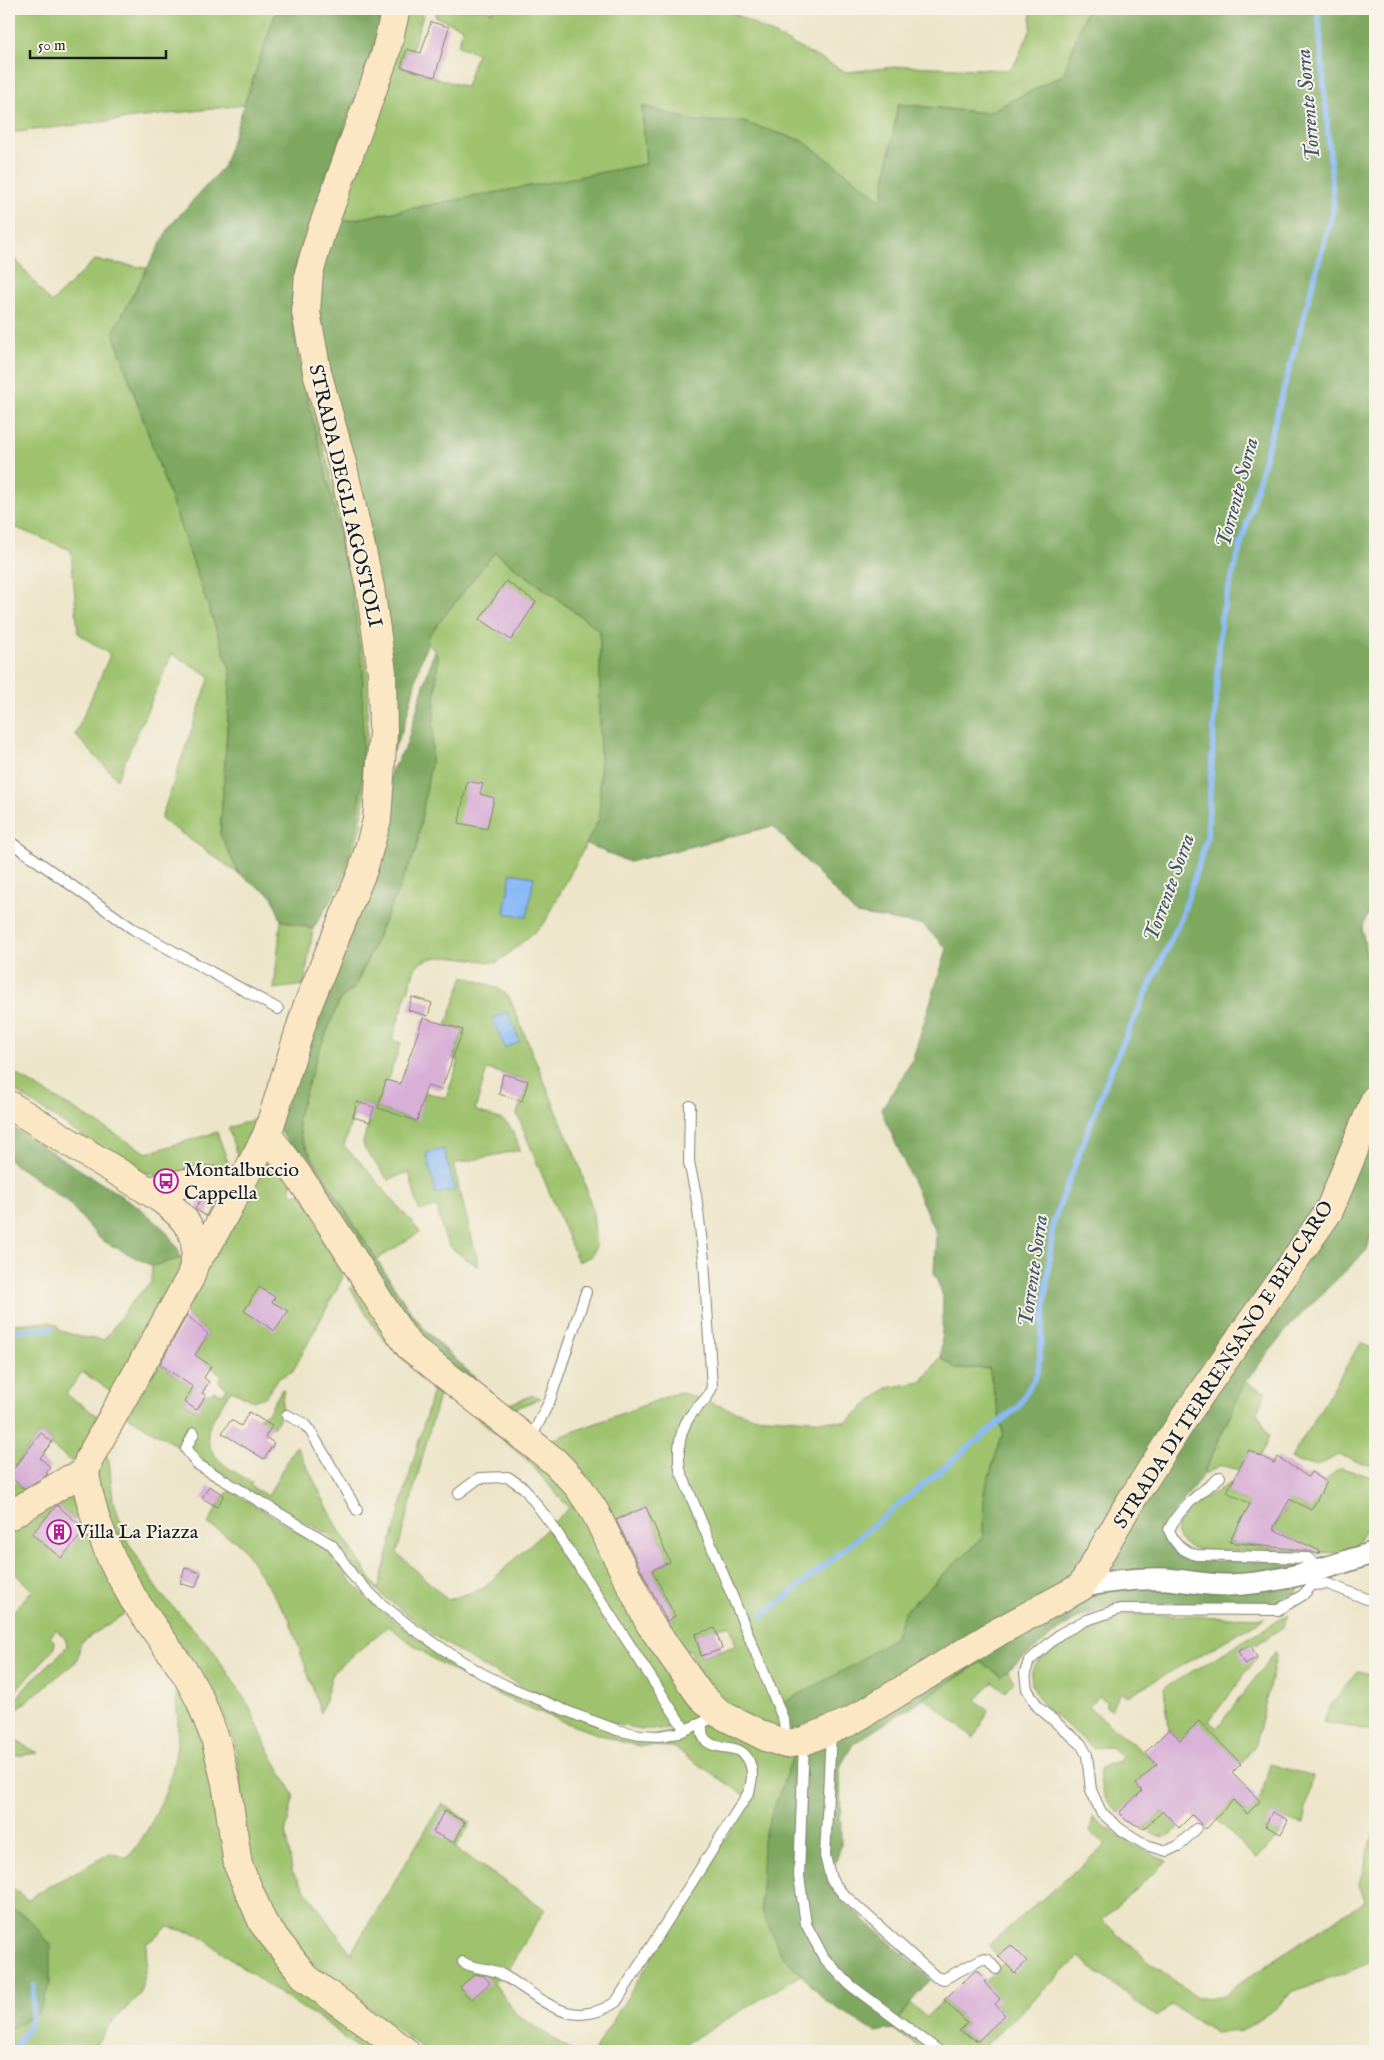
<svg xmlns="http://www.w3.org/2000/svg" width="1384" height="2060" font-family="'IM FELL English',serif">
<rect width="100%" height="100%" fill="#f7f3e8"/>
<filter id="ink" filterUnits="userSpaceOnUse"><feTurbulence type="fractalNoise" baseFrequency=".02" numOctaves="2"/><feDisplacementMap in="SourceGraphic" scale="10" xChannelSelector="R" yChannelSelector="G"/><feConvolveMatrix kernelMatrix="1 2 1 2 8 2 1 2 1" color-interpolation-filters="sRGB"/></filter>
<filter id="wash" filterUnits="userSpaceOnUse"><feTurbulence type="fractalNoise" baseFrequency=".0096" numOctaves="4" result="noise"/><feDisplacementMap in="SourceGraphic" scale="20" xChannelSelector="R" yChannelSelector="G"/><feGaussianBlur stdDeviation="1.12" result="paint"/><feColorMatrix in="noise" values="0 0 0 0 0 0 0 0 0 0 0 0 0 0 0 0 0 1.4 0 .05"/><feComposite in="paint" operator="in"/></filter>
<g filter="url(#wash)">
<rect width="100%" height="100%" fill="#ede5c9"/>
<!-- green -->
<g fill="#9ec26d" stroke="#5d6f44" fill-rule="evenodd">
<path d="M9,9H277L244,105L9,133Z"/>
<path d="M404,9H425L412,50L407,49L401,67L466,87L477,53L458,46L463,28L435,17L438,9H486L492,12L493,9H718L731,12L846,72L906,66L1007,70L1014,65L1031,29V9H1087L1063,75L987,113L898,104L882,200L803,141L743,122L694,121L642,106L646,164L335,223Z"/>
<path d="M375,43L303,369L328,465L355,585L368,673L366,780L361,825L350,867L342,888L337,890L346,866L363,672L351,585L324,465L300,370L291,310L296,266L310,221Z"/>
<path d="M9,251L51,303L94,260L147,268L113,333L231,672L220,834L239,874L161,819L210,676L172,654L117,779L75,735L110,655L78,633L71,550L9,525Z"/>
<path d="M494,552L600,631V818L544,924L497,963C472,960 436,949 416,966L392,1040L401,1043L378,1108L416,1121L425,1092L446,1098L459,1061L453,1059L463,1030L446,1025L464,976L498,988L509,997L580,1167L593,1212L596,1246L592,1256L578,1262L517,1114L528,1081L487,1069L475,1110C508,1124 507,1114 520,1150L453,1164L479,1267C445,1245 446,1247 437,1207L419,1211L409,1172L388,1180L364,1148L363,1142L374,1107L357,1102L344,1146L362,1164L420,1232L376,1260L301,1138L297,1119L316,1059L340,999L355,988L416,850L431,762L438,656L426,639Z"/>
<path d="M281,920L313,929L304,985L274,989Z"/>
<path d="M290,1018L293,1020C280,1069 272,1127 241,1167L228,1128L264,1116Z"/>
<path d="M9,1070L147,1153L217,1132L230,1168L158,1176L142,1172L118,1160L9,1087Z"/>
<path d="M271,1159L291,1180V1193L302,1194L347,1264L341,1281L293,1371L279,1378L265,1397L253,1401L231,1390C226,1398 209,1424 208,1431C205,1458 233,1471 252,1482L250,1486L268,1496L296,1445L339,1530L378,1590L434,1386L405,1361L379,1334L350,1288L360,1287L575,1494L705,1714L676,1726L662,1729H641L617,1725L583,1713L526,1688L480,1665L436,1637L383,1596L353,1566L328,1534L282,1511L125,1414L155,1361L193,1387L184,1402L196,1410L206,1395L214,1391L223,1394L227,1388L219,1382L222,1375L195,1355L208,1334L183,1311L268,1160ZM441,1388L527,1460L569,1508L484,1588L448,1600L397,1553Z"/>
<path d="M181,1258L182,1267L167,1301L156,1306L134,1343L137,1356L84,1448L72,1462L50,1445L52,1441L41,1433L15,1466L9,1461V1392L17,1381H9V1324L50,1322L57,1325L59,1330L80,1337L104,1340L132,1302L151,1282L152,1266ZM82,1372L111,1391L98,1416L66,1394Z"/>
<path d="M1361,1342L1375,1351V1467L1338,1455L1320,1465L1300,1463L1291,1458Z"/>
<path d="M941,1357L956,1369L989,1368L1003,1433L984,1492L983,1537L905,1611L894,1638L848,1668L791,1721L793,1737L725,1707L696,1672L691,1650L678,1651L661,1623L675,1616L657,1580L643,1587L638,1576L670,1562L646,1507L611,1522L543,1443L679,1392L750,1416L846,1422L887,1388L921,1382ZM730,1625L736,1646L701,1656L695,1634Z"/>
<path d="M1245,1382L1266,1392L1257,1412L1269,1436L1261,1456L1249,1450L1239,1470L1221,1465L1203,1475Z"/>
<path d="M282,1389L284,1390C281,1401 284,1420 272,1427L258,1418L268,1413Z"/>
<path d="M490,1392L504,1406L533,1395L541,1398L507,1412L496,1406Z"/>
<path d="M104,1452L109,1460L113,1500L128,1542L159,1592L213,1650L249,1706L267,1747L294,1795L286,1830L292,1871L351,1953L442,1803L471,1823L455,1848L545,1909L508,1970L494,1983L516,2014L572,2051H425L315,1966L275,1918L249,1861L241,1785L234,1740L221,1709L119,1554L96,1481Z"/>
<path d="M1342,1468L1371,1477L1375,1481V1514L1352,1551L1344,1553L1197,1550C1143,1530 1210,1495 1231,1483L1227,1492L1244,1501L1255,1496L1229,1542L1294,1551L1299,1541L1273,1529L1305,1475L1308,1477L1295,1501L1310,1510C1318,1497 1327,1473 1342,1468Z"/>
<path d="M16,1481L32,1496L9,1508V1490Z"/>
<path d="M231,1491L331,1551L349,1579L377,1607L435,1652L474,1676L508,1692L640,1739L716,1722L794,1752L780,1952L801,1975L673,2051H594L750,1799L673,1747L639,1746L619,1741L574,1726L505,1698L470,1681L430,1657L388,1626L333,1672L321,1713L289,1618L240,1544L208,1524L224,1495Z"/>
<path d="M70,1494L78,1516L74,1520L57,1505L33,1534L61,1558L86,1530L130,1610L80,1643L78,1660L11,1714C13,1691 52,1665 67,1646L66,1640L56,1629L50,1637C55,1641 56,1644 53,1650L9,1698V1616L32,1590L9,1568V1526Z"/>
<path d="M1119,1614L1265,1618L1128,1696L1122,1692L1110,1710L1105,1706L1107,1702L1099,1696L1089,1707L1157,1764L1137,1784L1142,1791L1119,1813C1104,1800 1099,1790 1100,1769L1108,1764L1120,1761L1121,1756L1111,1747L1093,1748L1041,1703L1032,1685L1031,1674L1035,1665L1064,1637L1084,1625Z"/>
<path d="M1289,1614L1283,1627L1256,1645L1254,1643L1239,1651L1257,1658L1209,1721L1217,1728L1275,1652L1277,1653L1256,1744L1241,1764L1199,1722L1180,1740L1169,1729L1164,1688Z"/>
<path d="M981,1662L1001,1676L1008,1671L1014,1682L1005,1692L993,1681L976,1700L988,1711L974,1738L925,1698Z"/>
<path d="M1357,1671L1375,1675V1728L1373,1731L1323,1722L1331,1705Z"/>
<path d="M180,1691L185,1695L201,1735L213,1786L225,1858L331,2013L378,2051H361L325,2022L283,1996L197,1934L168,1927L146,1944L147,1962L140,1995L112,2022L91,2051H9V2029L39,2012L27,1917L9,1908V1885L27,1900C54,1882 82,1870 110,1853L128,1858C164,1812 186,1754 175,1695Z"/>
<path d="M9,1734L18,1742L38,1753L15,1756L9,1749Z"/>
<path d="M1270,1764L1313,1776L1303,1824L1288,1820L1272,1812L1266,1826L1281,1834L1256,1859L1202,1805L1220,1787L1247,1814L1260,1801Z"/>
<path d="M1163,1811L1179,1828C1163,1841 1162,1838 1144,1828Z"/>
<path d="M1093,1817C1117,1836 1139,1850 1167,1861L1102,1920L1145,1958L1197,1998L1221,1997L1270,1962L1365,1901L1359,1885L1375,1829V1960L1346,1973L1293,1991L1276,2008L1242,2031L1215,2033L1171,2005L1156,2017L1079,1957L979,2051H924L893,2029L910,2003L926,2017L944,2000L967,2023L959,2031L978,2041L1005,2015L995,2004L984,1982L1004,1962L988,1945L1106,1845L1090,1832Z"/>
</g>
<!-- forest -->
<g fill="#7ea860" stroke="#4d623e">
<path d="M277,9H382L375,43L310,221L296,266L291,310L300,370L324,465L351,585L363,672L362,780L357,824L346,866L337,890L313,929L281,920L272,896L239,874L220,834L231,672L113,332L170,226L223,167Z"/>
<path d="M1087,9H1375V900L1362,928L1367,958L1375,966V1220L1367,1250L1294,1321L1245,1382L1203,1475L1163,1527L1167,1544L1180,1557L1216,1561H1297C1300,1566 1300,1571 1301,1577C1302,1594 1293,1596 1280,1603L1119,1604L1082,1616L1057,1631L1001,1676L981,1662L853,1744L840,1767L841,1846L828,1883L839,1897L931,1979L910,2003L893,2029L875,2032L826,2001L780,1952L761,1909L763,1839L794,1752L791,1721L783,1703L848,1668L894,1638L905,1611L983,1537L984,1492L1003,1433L989,1368L956,1369L941,1357L943,1297L934,1272L936,1234L881,1110L912,1061L947,949L923,925L856,914L773,826L629,862L586,844L600,818V631L495,552L426,639L428,643C412,677 412,718 392,752L329,370L318,309L319,275L335,223L646,164L642,106L694,121L743,122L803,141L882,200L898,104L987,113L1063,75Z"/>
<path d="M434,651L438,655L431,762L416,850L354,988L340,999L316,1059L297,1119L301,1138L318,1169L408,1308L426,1331L490,1392L496,1406L412,1343L278,1127L391,771L406,746Z"/>
<path d="M9,1125L139,1207L165,1230L178,1249L181,1258L152,1266L101,1240L67,1201L9,1160Z"/>
<path d="M9,1908L27,1917L50,1944V1984L39,2012L9,2029Z"/>
</g>
<!-- water -->
<g fill="#8abaf5" stroke="#536b88">
<path d="M511,873L534,877L527,917L504,913Z"/>
<path d="M508,1012L520,1042L505,1048L492,1018Z"/>
<path d="M444,1149L455,1190L436,1194L426,1153Z"/>
</g>
<g fill="none" stroke-linecap="round" stroke-linejoin="round">
<!-- stream -->
<g stroke="#8abaf5" stroke-width="5.5">
<path d="M9,1331L52,1329"/>
<path d="M763,1616L1018,1407L1038,1372L1053,1223L1112,1067L1182,916L1207,838L1221,617L1334,207L1318,9"/>
<path d="M13,2051L32,2021L34,1986"/>
</g>
</g>
<g id="blocks">
<!-- building -->
<g fill="#d8afd7">
<path d="M431,22L449,27L435,77L401,67L407,49L421,53Z"/>
<path d="M506,581L536,602L511,640L480,619Z"/>
<path d="M467,781L483,784L480,794L494,798L487,829L459,823Z"/>
<path d="M412,997L432,1003L428,1016L408,1010Z"/>
<path d="M423,1018L463,1030L441,1090L427,1086L417,1121L378,1108L386,1080L400,1084Z"/>
<path d="M503,1074L528,1081L522,1101L499,1094Z"/>
<path d="M357,1102L374,1107L370,1122L353,1117Z"/>
<path d="M203,1196H216L206,1216L195,1209Z"/>
<path d="M259,1287L275,1297L272,1302L288,1311L275,1331L244,1311Z"/>
<path d="M187,1315L208,1334L195,1355L211,1366L204,1378L209,1382L202,1393L206,1395L197,1410L184,1402L193,1387L160,1364Z"/>
<path d="M249,1412L272,1426L265,1437L274,1443L264,1459L222,1433L231,1420L241,1426Z"/>
<path d="M41,1433L52,1442L40,1458L50,1467L46,1473L48,1474L24,1489L9,1475Z"/>
<path d="M1249,1450L1274,1463L1278,1457L1308,1477L1311,1472L1327,1482L1311,1510L1290,1499L1273,1529L1320,1551L1319,1554L1308,1551L1229,1542L1250,1504L1227,1492Z"/>
<path d="M209,1486L224,1495L217,1507L202,1498Z"/>
<path d="M57,1505L82,1527L84,1532L61,1558L32,1534Z"/>
<path d="M646,1507L670,1562L652,1570L675,1616L667,1621L616,1520Z"/>
<path d="M185,1568L201,1573L195,1588L180,1583Z"/>
<path d="M715,1628L722,1649L701,1656L695,1634Z"/>
<path d="M1251,1645L1257,1658L1244,1664L1238,1651Z"/>
<path d="M1199,1721L1241,1764L1232,1773L1260,1801L1247,1814L1233,1800L1206,1829L1192,1815L1179,1828L1163,1811L1144,1828L1127,1821L1119,1813L1142,1791L1136,1784L1157,1764L1145,1753L1169,1729L1180,1740Z"/>
<path d="M444,1811L465,1822L454,1843L433,1832Z"/>
<path d="M1272,1812L1288,1820L1281,1834L1265,1826Z"/>
<path d="M1011,1945L1027,1961L1015,1973L998,1956Z"/>
<path d="M976,1970L986,1980L984,1982L1000,1999L995,2004L1005,2015L978,2041L959,2031L967,2023L944,2000Z"/>
<path d="M475,1974L484,1976L490,1983L471,2000L460,1987Z"/>
</g>
</g>
</g>
<g filter="url(#ink)">
<use href="#blocks" fill-opacity="0" stroke="#848072" stroke-width="1"/>
<g fill="none" stroke-linecap="round" stroke-linejoin="round">
<!-- lane casing -->
<g stroke="#848072" stroke-width="12">
<g id="lane">
<path d="M9,841L133,929L278,1009"/>
<path d="M690,1106L689,1162L696,1195L704,1260L712,1387C707,1400 703,1401 694,1411C679,1428 677,1449 680,1470L784,1721L786,1743"/>
<path d="M287,1415L303,1423L311,1432L357,1510"/>
<path d="M194,1433L186,1449L197,1464L332,1545L353,1576L379,1602L412,1628L446,1651L481,1673L509,1687L579,1716L617,1730L640,1735L659,1736L678,1733L720,1715"/>
<path d="M530,1440L550,1400L586,1292"/>
<path d="M459,1493L479,1478L508,1477L524,1488L552,1525L685,1730"/>
<path d="M1312,1585L1328,1584L1375,1602"/>
<path d="M831,1732L825,1856L831,1879L843,1894L936,1977L944,1979L982,1959L988,1960L996,1969"/>
<path d="M804,1742L799,1876L806,1924L824,1958L850,1985L939,2051"/>
<path d="M1196,1829L1178,1846L1167,1851L1146,1845L1120,1829L1101,1812L1091,1790L1087,1755L1081,1744L1038,1707L1027,1689L1025,1673L1029,1661L1060,1634L1084,1621L1120,1609L1278,1610L1303,1595L1312,1585L1316,1572L1314,1563L1308,1558L1196,1555C1182,1550 1175,1545 1169,1530C1179,1507 1202,1492 1220,1477"/>
<path d="M463,1962C474,1970 487,1967 499,1973C540,1994 567,2034 616,2002L749,1792C752,1781 754,1772 749,1761C739,1739 712,1755 703,1736C702,1733 702,1727 702,1724"/>
</g>
</g>
<!-- street casing -->
<g stroke="#848072" stroke-width="24">
<path id="street" d="M1081,1587C1110,1581 1135,1578 1165,1579C1186,1580 1208,1586 1230,1585C1281,1583 1327,1568 1375,1552"/>
</g>
<!-- secondary casing -->
<g stroke="#848072" stroke-width="30">
<g id="secondary">
<path d="M9,1105C44,1126 78,1148 113,1169C136,1184 175,1203 189,1227C199,1242 196,1262 190,1278L89,1459L85,1474L89,1494L96,1520L112,1560L134,1600L186,1674L200,1700L215,1738L226,1783L238,1865L263,1923L306,1978L405,2051"/>
<path d="M267,1135C300,1175 327,1218 355,1262C373,1290 389,1319 409,1346L554,1461L578,1486L595,1512L650,1624L700,1695L720,1714L766,1737L786,1744L804,1741L851,1721L998,1632L1081,1587L1127,1507L1188,1412L1329,1211L1375,1099"/>
<path d="M148,1191L201,1180L242,1182"/>
<path d="M195,1262L209,1243L267,1135L307,1007L363,870L377,820L383,733L382,672L370,587L343,467L317,372L306,312L309,273L321,232L385,55L396,9"/>
<path d="M9,1516L70,1479L85,1474"/>
</g>
</g>
<!-- lane -->
<use href="#lane" stroke="#fff" stroke-width="10"/>
<!-- street -->
<use href="#street" stroke="#fff" stroke-width="21"/>
<!-- secondary -->
<use href="#secondary" stroke="#fbe7c3" stroke-width="28"/>
</g>
</g>
<!-- icons -->
<defs>
<g id="bus-ring" transform="scale(1.25)"><circle r="9.5" fill="#f7f3e8" stroke="#b5179e" stroke-width="1.5"/><path d="M-5-6H5V4H4V6H2V4H-2V6H-4V4H-5ZM-3.5-4V0h7V-4ZM-3.5 1.2v1.5H-2V1.2ZM2 1.2v1.5H3.5V1.2Z" fill="#b5179e"/></g>
<g id="building-ring" transform="scale(1.25)"><circle r="9.5" fill="#f7f3e8" stroke="#b5179e" stroke-width="1.5"/><path d="M-4-6H4V6H1V3H-1V6H-4ZM-2.5-4.3h1.7v1.8h-1.7ZM.8-4.3h1.7v1.8H.8ZM-2.5-1h1.7V.8h-1.7ZM.8-1h1.7V.8H.8Z" fill="#b5179e"/></g>
</defs>
<g fill-rule="evenodd">
<use href="#bus-ring" x="166" y="1181"/>
<use href="#building-ring" x="59" y="1532"/>
</g>
<g text-anchor="middle" dominant-baseline="central" stroke-width="4" stroke-linejoin="round" paint-order="stroke">
<!-- street labels -->
<g font-size="20" fill="#1c1c1c" stroke="#f7f3e8">
<text transform="translate(345 496) rotate(77)">STRADA DEGLI AGOSTOLI</text>
<text transform="translate(1224 1365) rotate(-57)">STRADA DI TERRENSANO E BELCARO</text>
</g>
<!-- poi labels -->
<g font-size="20" fill="#1c1c1c" stroke="#f7f3e8" text-anchor="start">
<text x="184" y="1170">Montalbuccio<tspan x="184" dy="23">Cappella</tspan></text>
<text x="76" y="1532">Villa La Piazza</text>
</g>
<!-- water labels -->
<g font-size="21" font-style="italic" fill="#425368" stroke="#f7f3e8">
<text transform="translate(1309 105) rotate(-95)">Torrente Sorra</text>
<text transform="translate(1238 493) rotate(-75)">Torrente Sorra</text>
<text transform="translate(1170 888) rotate(-70)">Torrente Sorra</text>
<text transform="translate(1034 1271) rotate(-82)">Torrente Sorra</text>
</g>
</g>
<!-- margin -->
<rect width="1384" height="2060" fill="none" stroke="#f7f3e8" stroke-width="30"/>
<!-- scale -->
<path d="M30 50v8h136v-8" fill="none" stroke="#1c1c1c" stroke-width="2.5"/>
<text x="38" y="50" font-size="15" fill="#1c1c1c" stroke="#f7f3e8" stroke-width="4" paint-order="stroke">50 m</text>
</svg>
